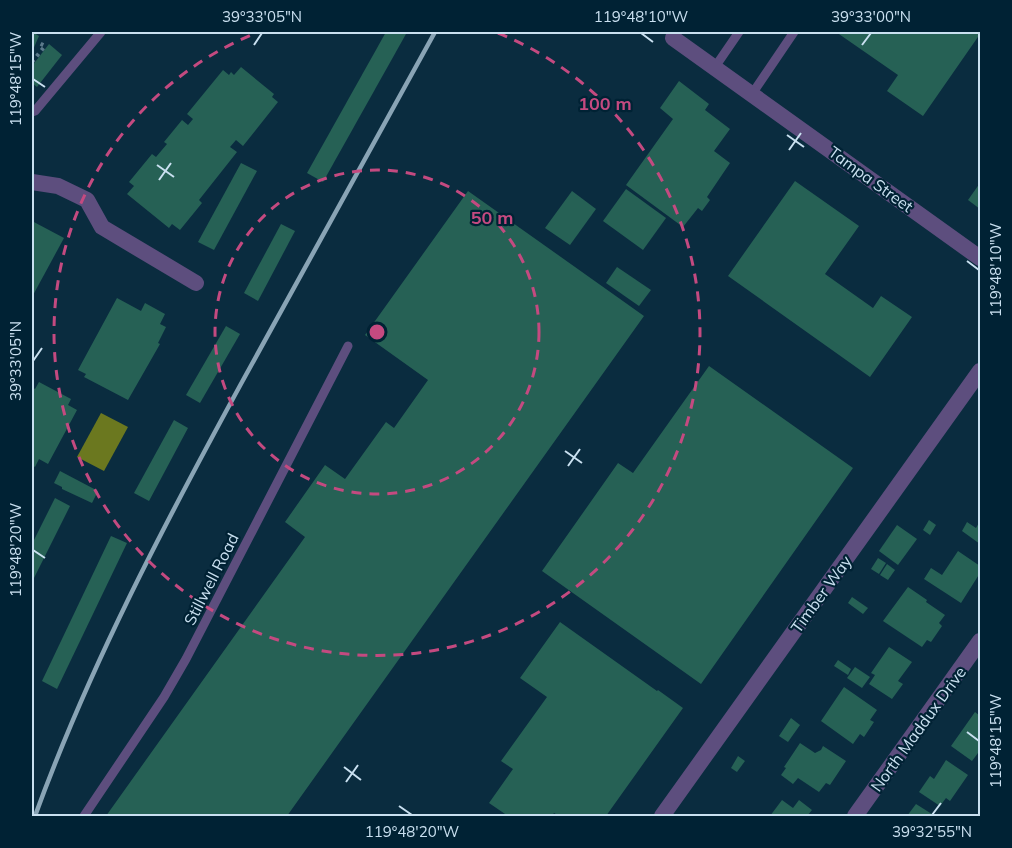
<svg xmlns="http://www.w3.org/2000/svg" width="1012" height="848" font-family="Mulish,sans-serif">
<rect width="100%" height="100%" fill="#0a2c3f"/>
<!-- water -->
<path fill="#6b781f" d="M101,413L128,427L104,471L77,457Z"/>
<!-- building -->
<g fill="#266155">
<path d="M32,32H35L34,33L39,36L32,52Z"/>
<path d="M386,32H400L406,34L323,182L307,173Z"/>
<path d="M836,32H980V34L923,116L887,91L898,75Z"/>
<path d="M49,44L62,55L37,87L32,83V66Z"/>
<path d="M241,67L274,94L272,97L278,102L243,146L236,140L230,147L237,152L199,200L202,203L180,230L172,224L169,228L127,194L134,186L129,182L152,154L156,157L167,144L164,142L182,120L188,125L193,119L187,114L223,70L229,75L231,72L234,75Z"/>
<path d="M679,81L709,104L705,110L730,129L714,151L730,163L707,197L710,200L702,211L698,208L683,227L626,185L673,119L660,108Z"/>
<path d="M241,163L257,171L214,250L198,242Z"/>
<path d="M795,181L859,226L825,274L873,308L881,296L912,317L870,377L728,276Z"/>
<path d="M980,183V209L968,200Z"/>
<path d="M626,189L666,218L643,250L603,221Z"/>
<path d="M468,191L644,316L287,816H106L305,537L285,522L325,465L345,479L386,422L394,428L428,380L365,335Z"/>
<path d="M572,191L596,209L570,245L545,228Z"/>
<path d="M32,221L64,238L32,297Z"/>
<path d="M281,224L295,231L258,301L244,293Z"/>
<path d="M617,267L651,290L639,306L606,283Z"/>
<path d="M117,298L141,311L145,303L165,314L160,324L166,327L158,343L160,344L128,400L84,377L86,374L78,370Z"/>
<path d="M226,326L240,334L200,403L186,395Z"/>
<path d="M709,366L853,468L701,684L542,571L618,463L633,473Z"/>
<path d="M39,382L71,399L68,405L77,410L48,464L39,459L35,467L32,465V387L35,389Z"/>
<path d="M174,420L188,428L149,501L134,493Z"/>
<path d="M60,471L98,491L92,503L62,489V487L54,483Z"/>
<path d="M55,498L70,506L32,582V544Z"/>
<path d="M929,520L936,525L930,535L923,530Z"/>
<path d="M980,521V544L962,531L967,522L976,528Z"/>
<path d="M897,525L917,539L898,565L879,551Z"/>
<path d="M111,536L127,543L57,689L42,681Z"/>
<path d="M958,551L980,566V573L961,603L924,579L931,568L942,575Z"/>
<path d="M878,558L886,563L879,574L871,569Z"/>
<path d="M887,564L895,570L888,580L880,575Z"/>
<path d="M908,587L927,600L926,602L945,615L939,623L942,626L931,642L927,640L922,647L883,621Z"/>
<path d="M852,597L868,608L863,614L848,603Z"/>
<path d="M560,622L657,691L658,690L683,708L606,816H559L554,813L552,816H508L489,803L513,769L501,761L547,697L520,678Z"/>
<path d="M889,647L912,662L898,681L903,684L892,699L869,684L875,675L871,673Z"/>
<path d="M838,660L851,669L848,675L834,666Z"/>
<path d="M855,667L870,677L862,688L847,678Z"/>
<path d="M844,687L877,710L870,720L874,722L864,737L860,734L853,744L821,721Z"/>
<path d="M975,712L980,716V755L978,753L972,761L951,746Z"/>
<path d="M791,718L800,725L788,742L779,736Z"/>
<path d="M800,743L815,753L821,750L823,746L846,761L830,785L826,783L819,792L798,778L793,784L781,775L786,768L784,767Z"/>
<path d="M738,756L745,761L737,772L731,768Z"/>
<path d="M946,760L968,775L950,801L946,798L940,806L919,792L930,776L934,779Z"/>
<path d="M782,800L793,808L799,800L812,810L807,816H770Z"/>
<path d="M916,804L935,816H907Z"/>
</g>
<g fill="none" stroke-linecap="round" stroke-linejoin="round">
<!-- path -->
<path stroke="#5c7a8b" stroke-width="4" stroke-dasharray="3 4.5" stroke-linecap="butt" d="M32,62L45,46L37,42"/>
<!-- service -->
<g stroke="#5d4e7e" stroke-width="9">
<path d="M715,67L739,32"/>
<path d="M752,94L794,32"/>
<path d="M32,112L35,111L101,32"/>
<path d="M84,816L164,697L186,659L348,346"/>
</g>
<!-- minor -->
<g stroke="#5d4e7e" stroke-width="16">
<path d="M673,38L980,258"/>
<path d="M32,182L58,186L87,200L102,227L196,283"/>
<path d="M855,816L980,641"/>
</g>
<!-- tertiary -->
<path stroke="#5d4e7e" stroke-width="16" d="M662,816L980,371"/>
<!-- rail -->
<path stroke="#89a4b5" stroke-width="4.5" d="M35,816C90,665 165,523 242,382C306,265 370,148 435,32"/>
</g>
<!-- ticks -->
<path fill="none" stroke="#c9e0f0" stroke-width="2" d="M641,33L653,42M254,45L262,33M862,45L871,33M33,79L45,87M787,135L804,147M789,150L801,133M157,165L174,177M159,180L171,163M967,261L979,270M33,361L42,348M565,451L582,463M568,466L580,449M33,550L45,558M967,732L979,741M344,767L361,780M346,782L358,765M399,806L412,815M932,815L941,803"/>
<!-- distance rings -->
<g fill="none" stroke="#c44a80" stroke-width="3" stroke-dasharray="10 8">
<circle cx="377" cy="332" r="162"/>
<path d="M498 33A323 323 0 1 1 256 33"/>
</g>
<g text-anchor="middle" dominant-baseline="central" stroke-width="4.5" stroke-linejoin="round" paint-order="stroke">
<!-- street labels -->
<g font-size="16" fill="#c9e0f0" stroke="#002234">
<text transform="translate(871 179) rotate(36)">Tampa Street</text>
<text transform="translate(211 579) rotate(-63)">Stillwell Road</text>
<text transform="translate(821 594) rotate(-54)">Timber Way</text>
<text transform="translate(918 729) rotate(-54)">North Maddux Drive</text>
</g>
</g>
<circle cx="377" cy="332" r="9" fill="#c44a80" stroke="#002234" stroke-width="3"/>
<g font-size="18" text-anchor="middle" font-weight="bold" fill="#c44a80" stroke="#002234" stroke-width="4.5" stroke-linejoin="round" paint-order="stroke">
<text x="605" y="110">100 m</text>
<text x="492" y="224">50 m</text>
</g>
<!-- border -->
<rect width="1012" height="848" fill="none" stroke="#002234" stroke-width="66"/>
<rect x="33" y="33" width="946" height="782" fill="none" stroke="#c9e0f0" stroke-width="2"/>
<g font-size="15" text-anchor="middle" fill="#c9e0f0">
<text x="262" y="22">39°33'05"N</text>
<text x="641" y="22">119°48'10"W</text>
<text x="871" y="22">39°33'00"N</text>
<text transform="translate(16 79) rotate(-90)" y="5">119°48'15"W</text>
<text transform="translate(996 270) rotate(-90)" y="5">119°48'10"W</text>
<text transform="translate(16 361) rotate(-90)" y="5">39°33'05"N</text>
<text transform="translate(16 550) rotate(-90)" y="5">119°48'20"W</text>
<text transform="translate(996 741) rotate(-90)" y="5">119°48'15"W</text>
<text x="412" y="837">119°48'20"W</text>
<text x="932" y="837">39°32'55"N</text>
</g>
</svg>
